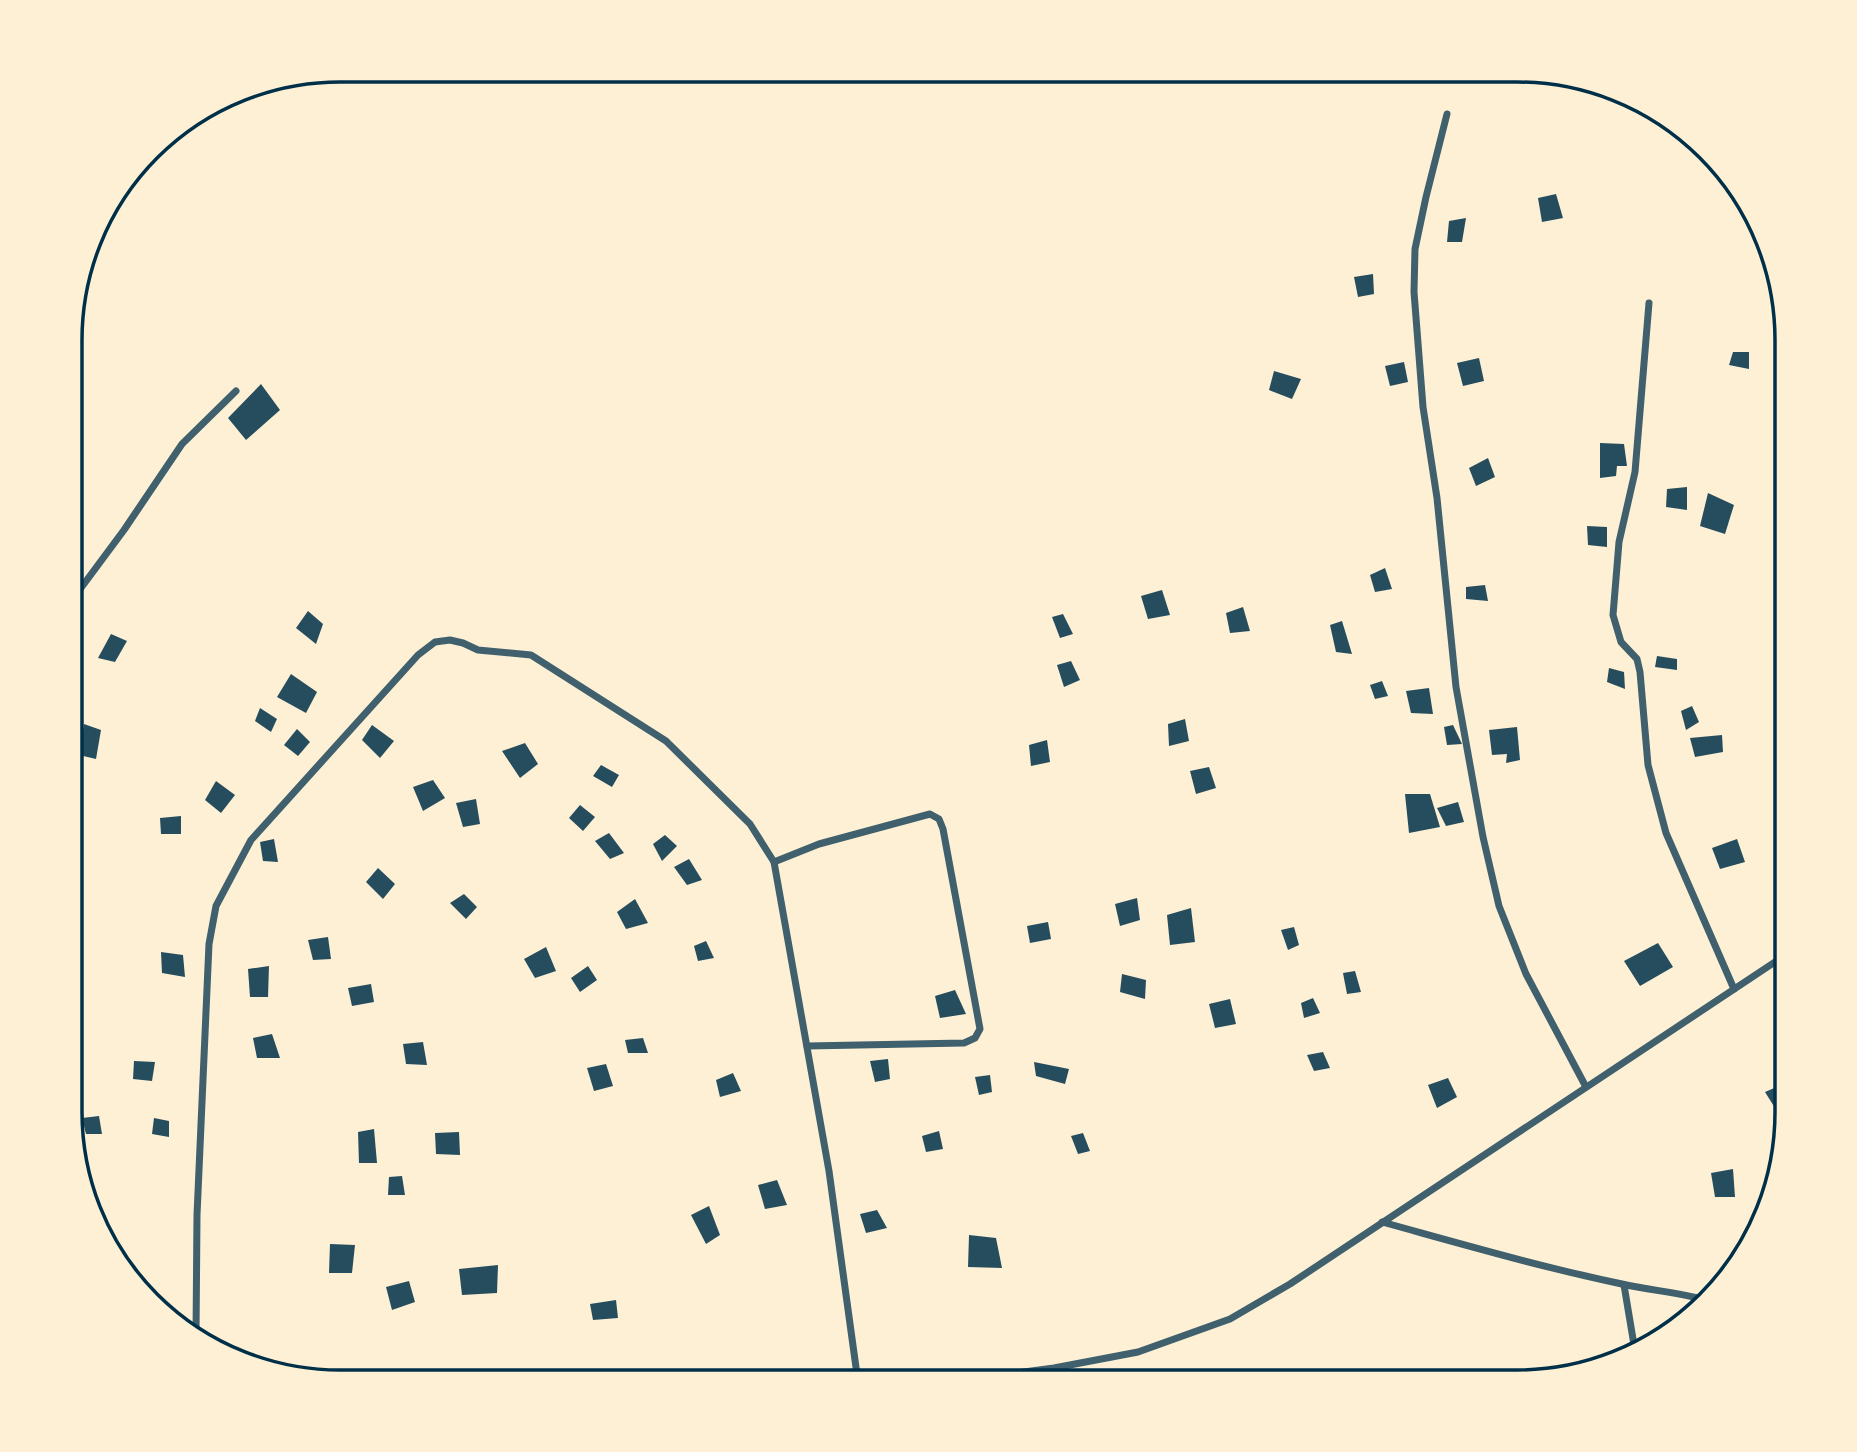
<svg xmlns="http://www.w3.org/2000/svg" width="1857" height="1452" font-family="'Exo 2',sans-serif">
<rect width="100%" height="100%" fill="#fdf0d5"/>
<!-- building -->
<g fill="#264d5e">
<path d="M1556,194L1563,218L1542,222L1538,198Z"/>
<path d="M1466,218L1462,242H1447L1449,221Z"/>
<path d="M1373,274L1374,294L1358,297L1354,277Z"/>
<path d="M1733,352H1749V369L1729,365Z"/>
<path d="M1479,358L1484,381L1463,386L1457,363Z"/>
<path d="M1404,362L1408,382L1390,386L1385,366Z"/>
<path d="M1274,371L1301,379L1292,399L1269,390Z"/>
<path d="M261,384L280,410L246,440L228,418Z"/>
<path d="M1600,443L1624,444L1627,466H1617L1616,476L1600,478Z"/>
<path d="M1488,458L1495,477L1476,486L1469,468Z"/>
<path d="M1687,487V510L1666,507L1667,489Z"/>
<path d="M1708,493L1734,505L1725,534L1700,526Z"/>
<path d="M1587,526L1607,527V547L1588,545Z"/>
<path d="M1385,568L1392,589L1375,592L1370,575Z"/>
<path d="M1485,585L1488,601L1466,599V587Z"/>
<path d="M1162,590L1170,615L1148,619L1141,596Z"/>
<path d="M1243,607L1250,631L1230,633L1226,613Z"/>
<path d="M308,611L323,624L316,644L296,628Z"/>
<path d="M1063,614L1073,634L1060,638L1052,617Z"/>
<path d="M1342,621L1352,654L1336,652L1330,625Z"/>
<path d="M111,634L127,641L115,662L98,658Z"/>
<path d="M1657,656L1677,659V670L1655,667Z"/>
<path d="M1071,661L1080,680L1064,687L1057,665Z"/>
<path d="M1609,668L1624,672L1625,689L1607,682Z"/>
<path d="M291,674L317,692L306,713L277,697Z"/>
<path d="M1382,681L1388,696L1375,699L1370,685Z"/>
<path d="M1429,688L1433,714L1411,713L1406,691Z"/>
<path d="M1692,706L1699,722L1686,730L1681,711Z"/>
<path d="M260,708L277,719L271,732L255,721Z"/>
<path d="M1185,719L1189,741L1169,746L1168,724Z"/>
<path d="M84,724L101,730L96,759L79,755Z"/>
<path d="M372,725L394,741L380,758L362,740Z"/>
<path d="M1453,725L1462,744L1447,745L1444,727Z"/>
<path d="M1517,727L1520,760L1506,763L1507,754L1492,755L1489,730Z"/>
<path d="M297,729L310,742L298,756L284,745Z"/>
<path d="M1722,735L1723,752L1695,757L1690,738Z"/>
<path d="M1047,740L1050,762L1031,766L1029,745Z"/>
<path d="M525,743L538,764L520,778L502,751Z"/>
<path d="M601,765L619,775L612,787L593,776Z"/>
<path d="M1209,767L1216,788L1196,794L1190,771Z"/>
<path d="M433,780L445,798L423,811L413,787Z"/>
<path d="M216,781L235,795L221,813L205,800Z"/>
<path d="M1405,794H1430L1440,827L1409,833Z"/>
<path d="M476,799L480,824L463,827L456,803Z"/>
<path d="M1458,802L1464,822L1446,826L1437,808Z"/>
<path d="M580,805L595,817L583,831L569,818Z"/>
<path d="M181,816V834H161L160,818Z"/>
<path d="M609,833L624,853L610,859L595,841Z"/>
<path d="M665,835L677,846L662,861L653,844Z"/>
<path d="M274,839L278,862L263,861L260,842Z"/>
<path d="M1737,839L1745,862L1720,869L1712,848Z"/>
<path d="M689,859L702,880L687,885L674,867Z"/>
<path d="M378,868L395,884L383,899L366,882Z"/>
<path d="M464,894L477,907L466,919L450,903Z"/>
<path d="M1137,898L1140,920L1120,926L1115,904Z"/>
<path d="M635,899L648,923L626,929L617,912Z"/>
<path d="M77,907L83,934L71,935V909Z"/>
<path d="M1191,908L1195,942L1170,945L1167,915Z"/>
<path d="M1048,922L1051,939L1030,943L1027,926Z"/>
<path d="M1294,927L1299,945L1288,950L1281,930Z"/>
<path d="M328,937L331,959L313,960L308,940Z"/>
<path d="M706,941L714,958L698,961L694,946Z"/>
<path d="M1658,943L1673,967L1640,986L1624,961Z"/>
<path d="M546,947L556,971L535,978L524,959Z"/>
<path d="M161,952L183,955L185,977L162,973Z"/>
<path d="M269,966L268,997H250L248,969Z"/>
<path d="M588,966L597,980L580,992L571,978Z"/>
<path d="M1355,971L1361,992L1347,994L1343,973Z"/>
<path d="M1122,974L1146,980L1145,999L1120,992Z"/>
<path d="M371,984L374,1002L352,1006L348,988Z"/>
<path d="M955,990L966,1014L940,1018L935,996Z"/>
<path d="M1313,998L1320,1013L1304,1018L1301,1003Z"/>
<path d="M1230,999L1236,1024L1215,1028L1209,1004Z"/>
<path d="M272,1034L280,1058H257L253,1038Z"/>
<path d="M643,1038L648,1053H628L625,1040Z"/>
<path d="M423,1042L427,1065L406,1064L403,1044Z"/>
<path d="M1323,1052L1330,1068L1314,1071L1307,1055Z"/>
<path d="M888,1059L890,1079L875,1082L870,1061Z"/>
<path d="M134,1061L155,1062L152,1081L133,1079Z"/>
<path d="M1034,1062L1069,1069L1065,1084L1036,1076Z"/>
<path d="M606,1064L613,1086L594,1091L587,1068Z"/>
<path d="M71,1068L79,1069V1086H71Z"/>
<path d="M733,1073L741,1091L720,1097L716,1080Z"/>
<path d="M990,1075L992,1092L979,1095L975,1077Z"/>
<path d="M1448,1078L1457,1097L1437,1108L1428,1085Z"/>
<path d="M1786,1083V1113L1780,1116L1765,1092Z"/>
<path d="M99,1116L102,1134H86L82,1118Z"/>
<path d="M154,1118L169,1121V1137L152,1134Z"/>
<path d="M374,1129L377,1163H359L358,1132Z"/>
<path d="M939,1131L943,1149L926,1152L922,1136Z"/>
<path d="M459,1132L460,1155L436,1154L435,1133Z"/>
<path d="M1083,1133L1090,1151L1078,1154L1071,1136Z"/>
<path d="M1733,1169L1735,1197H1715L1711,1173Z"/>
<path d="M402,1176L405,1195H388L389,1177Z"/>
<path d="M777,1180L787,1205L765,1209L758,1185Z"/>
<path d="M709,1206L720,1235L706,1244L691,1215Z"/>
<path d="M877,1210L887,1228L866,1233L860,1214Z"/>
<path d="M969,1235L996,1238L1002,1268L968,1267Z"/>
<path d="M330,1244L355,1245L352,1273H329Z"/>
<path d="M498,1265L497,1293L462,1295L459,1269Z"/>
<path d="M409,1281L415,1302L392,1310L386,1287Z"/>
<path d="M616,1300L618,1318L593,1320L590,1304Z"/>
</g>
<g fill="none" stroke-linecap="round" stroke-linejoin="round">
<!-- minor -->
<g stroke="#3f606c" stroke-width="7">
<path d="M1447,114L1426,197L1415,249L1414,292L1423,407L1437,498L1456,687L1483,837L1499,906L1526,974L1586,1087"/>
<path d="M1649,303L1635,472L1619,542L1613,615L1621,642L1637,659L1640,672L1648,765L1666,833L1734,989"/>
<path d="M72,600L124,530L182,444L236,391"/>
<path d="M774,862L819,844L930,814L939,819L943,829L980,1029L975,1038L964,1043L807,1046"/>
<path d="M1382,1222C1462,1244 1541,1267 1622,1284C1650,1290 1679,1293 1707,1300"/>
<path d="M1624,1285L1635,1351"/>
<path d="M196,1336L197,1215L209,944L216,906L251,840L418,655L435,642L450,640L463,643L478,650L531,655L666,741L750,824L774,862L829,1171L858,1382"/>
<path d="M949,1382L1054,1368L1138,1352L1230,1319L1290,1284L1787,954"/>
</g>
</g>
<!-- crop -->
<path d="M0 0H1857V1452H0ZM340 82H1517A258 258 0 0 1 1775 340V1112A258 258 0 0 1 1517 1370H340A258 258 0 0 1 82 1112V340A258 258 0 0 1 340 82Z" fill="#fdf0d5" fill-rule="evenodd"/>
<path fill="none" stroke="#003049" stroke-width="3.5" d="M340 82H1517A258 258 0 0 1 1775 340V1112A258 258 0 0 1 1517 1370H340A258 258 0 0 1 82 1112V340A258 258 0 0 1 340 82Z"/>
</svg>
